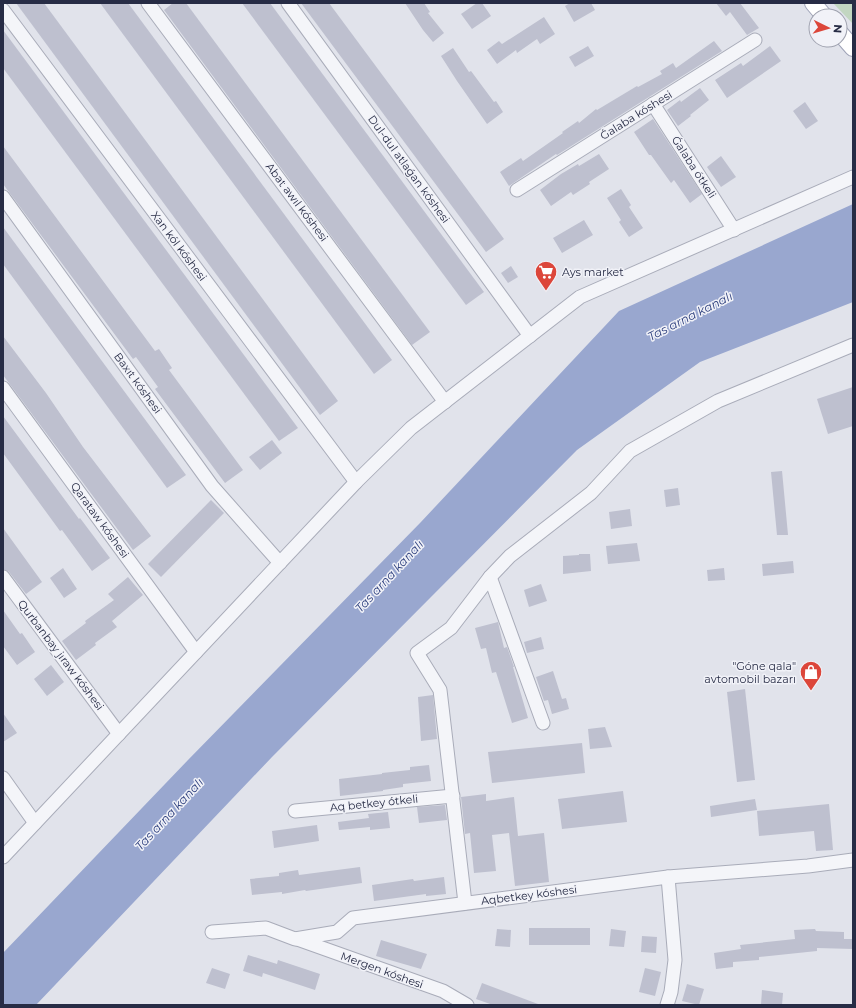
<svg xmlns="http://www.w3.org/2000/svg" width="856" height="1008" font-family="Montserrat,sans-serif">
<rect width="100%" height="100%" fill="#e1e3eb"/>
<!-- green -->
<path fill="#c2d6c1" d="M833,3H853V24Z"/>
<!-- water -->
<path fill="#99a7cf" d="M853,204V302L700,362L577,450L272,757L36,1005H3V953L188,760L420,523L619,311Z"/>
<!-- building -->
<g fill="#bec0cf">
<path d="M16,3H44L338,401L320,415Z"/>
<path d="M100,3H128L392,360L374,374Z"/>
<path d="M173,3H186L430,332L412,345L164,10Z"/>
<path d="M242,3H270L484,292L466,305Z"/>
<path d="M301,3H329L504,239L486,252Z"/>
<path d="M405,3H424L430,12L428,13L444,33L433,42L423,30Z"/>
<path d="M477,3H482L491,16L472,29L461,14Z"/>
<path d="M570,3H591L595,10L574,22L565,6Z"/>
<path d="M716,3H740L759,28L747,35L730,12L726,16Z"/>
<path d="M544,17L555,34L540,44L537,39L517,53L516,50L497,64L487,50L499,41L502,44Z"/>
<path d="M3,30L298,428L279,441L3,68Z"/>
<path d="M714,41L722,51L557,155L556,154L509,186L500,172L521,158L523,161L563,133L562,132L578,121L579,123L596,109L597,110L637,86L638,87L662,74L660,71L673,63L676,68Z"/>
<path d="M588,46L594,56L575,67L569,57Z"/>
<path d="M770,46L781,61L727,98L715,80L741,63L743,66Z"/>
<path d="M453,48L469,72L471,71L494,102L496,101L503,112L487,124L457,81L441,56Z"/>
<path d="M700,88L709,100L690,115L691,116L678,126L667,110L680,100L681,102Z"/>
<path d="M805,102L818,121L806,129L793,111Z"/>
<path d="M653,119L702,194L690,203L674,180L671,183L651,155H649L634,132Z"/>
<path d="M3,146L155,351L159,349L172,368L169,370L243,470L225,483L155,389L158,387L136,357L133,359L3,184Z"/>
<path d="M599,154L609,169L589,182L590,184L573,195L571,192L551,206L540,190L561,174L578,164L579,166Z"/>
<path d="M721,156L736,177L721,187L707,167Z"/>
<path d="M621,189L631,205L629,207L643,228L629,237L619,222L621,220L607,198Z"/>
<path d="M584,220L593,235L562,253L553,238Z"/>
<path d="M3,227L186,475L167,488L3,264Z"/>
<path d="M511,266L518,277L508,283L501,273Z"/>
<path d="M3,336L46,393L83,447L151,536L133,550L3,375Z"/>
<path d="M853,387V426L828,434L817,399Z"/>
<path d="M3,416L79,519L80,518L110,558L92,571L62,530L60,531L3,453Z"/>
<path d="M272,440L282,453L260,470L249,457Z"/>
<path d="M782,471L788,535H777L771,472Z"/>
<path d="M678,488L680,505L666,507L664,490Z"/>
<path d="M211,500L224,513L161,577L148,564Z"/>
<path d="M630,509L632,526L611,529L609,512Z"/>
<path d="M3,528L42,582L26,594L9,572L3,569Z"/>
<path d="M637,543L640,561L608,564L606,546Z"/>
<path d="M579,554H590L591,571L563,574V556L579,555Z"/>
<path d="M793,561L794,573L763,576L762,564Z"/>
<path d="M63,568L77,589L64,598L50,578Z"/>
<path d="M724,568L725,580L708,581L707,570Z"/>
<path d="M128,577L143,595L112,621L117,627L95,643L96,645L76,660L62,641L86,623L85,621L114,600L108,594Z"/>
<path d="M541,584L547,601L529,607L524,590Z"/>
<path d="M3,610L20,634L22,633L35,652L17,665L3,646Z"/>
<path d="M498,622L504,648L507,647L514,667H513L528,718L512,723L496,672L492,673L486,648L481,649L475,628Z"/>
<path d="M541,637L544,649L527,653L524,642Z"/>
<path d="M51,665L64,682L47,696L34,679Z"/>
<path d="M553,671L562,699L566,698L569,709L552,714L548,700L544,701L536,677Z"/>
<path d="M745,689L755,780L737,782L727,692Z"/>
<path d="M433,695L437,739L421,741L418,697Z"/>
<path d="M3,713L17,733L3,742Z"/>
<path d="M605,727L612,747L590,749L588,729Z"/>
<path d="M582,743L585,773L492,783L488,752Z"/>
<path d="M429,765L431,781L403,784V787L383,790V791L340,796L339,779L382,774V773L410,770V767Z"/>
<path d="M623,791L627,822L562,829L558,799Z"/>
<path d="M486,794V801L514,797L518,836L544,833L549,882L515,886L509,833L492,835L496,871L474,873L470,833L465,834L461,797Z"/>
<path d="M755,799L757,810L711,817L710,806Z"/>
<path d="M829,804L833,850L816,851L814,831L759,836L757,811Z"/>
<path d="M445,805L447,820L419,823L417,807Z"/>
<path d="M388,812L390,828L370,830V827L339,830L338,822L369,818L368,814Z"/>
<path d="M317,825L319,841L274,848L272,831Z"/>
<path d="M360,867L362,883L306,891L305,890L282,894V892L252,895L250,879L279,876V873L298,870L299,875Z"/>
<path d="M444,877L446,894L426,896V894L374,901L372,885L413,879L414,881Z"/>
<rect x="529" y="928" width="61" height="17"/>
<path d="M497,929L511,930L510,947L495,946Z"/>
<path d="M611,929L626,931L624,947L609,946Z"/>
<path d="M815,929L816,931L844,932V939H853V949L817,948V951L759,957V960L733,962V967L716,969L714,953L741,949L740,945L795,939L794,930Z"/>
<path d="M642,936L657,937L656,953L641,952Z"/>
<path d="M381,940L427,954L421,969L376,956Z"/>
<path d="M248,955L277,964L278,960L320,974L315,990L263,973L262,977L243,971Z"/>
<path d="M212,968L230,974L225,989L206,983Z"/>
<path d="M645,968L661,972L655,996L639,992Z"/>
<path d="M482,983L538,1004V1005H493L476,999Z"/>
<path d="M687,984L704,989L699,1005L682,1001Z"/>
<path d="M762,990L783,993L782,1005H761Z"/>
</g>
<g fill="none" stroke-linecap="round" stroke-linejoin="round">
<!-- minor casing -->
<g stroke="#a9acb9" stroke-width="15">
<g id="minor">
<path d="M148,3L445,402"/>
<path d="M288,3L530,336"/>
<path d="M3,10L356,482"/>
<path d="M653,104L734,230"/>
<path d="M517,190L755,40"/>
<path d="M3,197L212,486L280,563"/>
<path d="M3,388L196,652"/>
<path d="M3,577L119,734"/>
<path d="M490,577L543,723"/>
<path d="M3,778L35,823"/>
<path d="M295,811L453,796"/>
<path d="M3,857L356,482L411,428L580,297L853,177"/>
<path d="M465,903L440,690L417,653L451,628L490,577L510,556L591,493L630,451L718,401L853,345"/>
<path d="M212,932L266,928L295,939L337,932L353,918L668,877L808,866L853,860"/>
<path d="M297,939L443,991L467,1005"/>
<path d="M667,1005L671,992L675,960L668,877"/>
</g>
</g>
<!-- major casing -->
<g stroke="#9fa3b8" stroke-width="18">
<g id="major">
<path d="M813,3L824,16"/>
<path d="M840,33L853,48"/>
</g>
</g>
<!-- minor -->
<use href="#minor" stroke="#f4f5f9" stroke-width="13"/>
<!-- major -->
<use href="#major" stroke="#fff" stroke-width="16"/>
</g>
<!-- icons -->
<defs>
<g id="supermarket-pin" transform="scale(1.15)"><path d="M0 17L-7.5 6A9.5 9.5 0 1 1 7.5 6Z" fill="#dc463a" stroke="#f1f2f8"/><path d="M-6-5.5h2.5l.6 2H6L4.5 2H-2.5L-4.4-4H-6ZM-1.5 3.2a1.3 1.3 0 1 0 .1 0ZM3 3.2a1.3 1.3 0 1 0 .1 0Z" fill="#fff"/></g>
<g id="shop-pin" transform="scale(1.15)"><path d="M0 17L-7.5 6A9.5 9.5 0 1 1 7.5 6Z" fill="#dc463a" stroke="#f1f2f8"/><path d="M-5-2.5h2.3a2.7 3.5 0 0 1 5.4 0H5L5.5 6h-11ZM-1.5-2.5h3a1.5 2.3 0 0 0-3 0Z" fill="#fff"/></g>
</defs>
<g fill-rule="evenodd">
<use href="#supermarket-pin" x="546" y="272"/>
<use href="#shop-pin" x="811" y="672"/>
</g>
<g text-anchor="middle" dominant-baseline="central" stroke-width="3" stroke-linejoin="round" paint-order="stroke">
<!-- street labels -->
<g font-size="11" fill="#272c45" stroke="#f1f2f8">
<text transform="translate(636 115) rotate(-32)">Ǵalaba kóshesi</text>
<text transform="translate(694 167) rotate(57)">Ǵalaba ótkeli</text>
<text transform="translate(409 169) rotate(54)">Dul-dul atlaǵan kóshesi</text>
<text transform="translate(297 202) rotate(53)">Abat awıl kóshesi</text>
<text transform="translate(179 246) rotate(53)">Xan kól kóshesi</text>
<text transform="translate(138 383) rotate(54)">Baxıt kóshesi</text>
<text transform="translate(100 520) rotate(54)">Qarataw kóshesi</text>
<text transform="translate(61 655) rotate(53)">Qurbanbay jıraw kóshesi</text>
<text transform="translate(374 803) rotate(-6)">Aq betkey ótkeli</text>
<text transform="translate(529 895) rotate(-7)">Aqbetkey kóshesi</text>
<text transform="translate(382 970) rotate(20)">Mergen kóshesi</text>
</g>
<!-- poi labels -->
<g font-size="11" fill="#272c45" stroke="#f1f2f8" text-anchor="start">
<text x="562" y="272">Ays market</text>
<text x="796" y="666" text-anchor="end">"Góne qala"<tspan x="796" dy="13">avtomobil bazarı</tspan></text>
</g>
<!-- water labels -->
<g font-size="12" font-style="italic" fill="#2d3f7d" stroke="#f1f2f8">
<text transform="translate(690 316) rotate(-27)">Tas arna kanalı</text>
<text transform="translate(389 576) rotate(-47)">Tas arna kanalı</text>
<text transform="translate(169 814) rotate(-47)">Tas arna kanalı</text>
</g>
</g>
<!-- border -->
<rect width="856" height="1008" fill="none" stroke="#272c45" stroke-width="8"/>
<!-- north arrow -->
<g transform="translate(828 28) rotate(95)"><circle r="19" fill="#f1f2f8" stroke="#a0a3b0"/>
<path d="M0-3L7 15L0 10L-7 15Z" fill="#dc463a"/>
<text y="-6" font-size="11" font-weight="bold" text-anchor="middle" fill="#272c45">N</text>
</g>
</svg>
